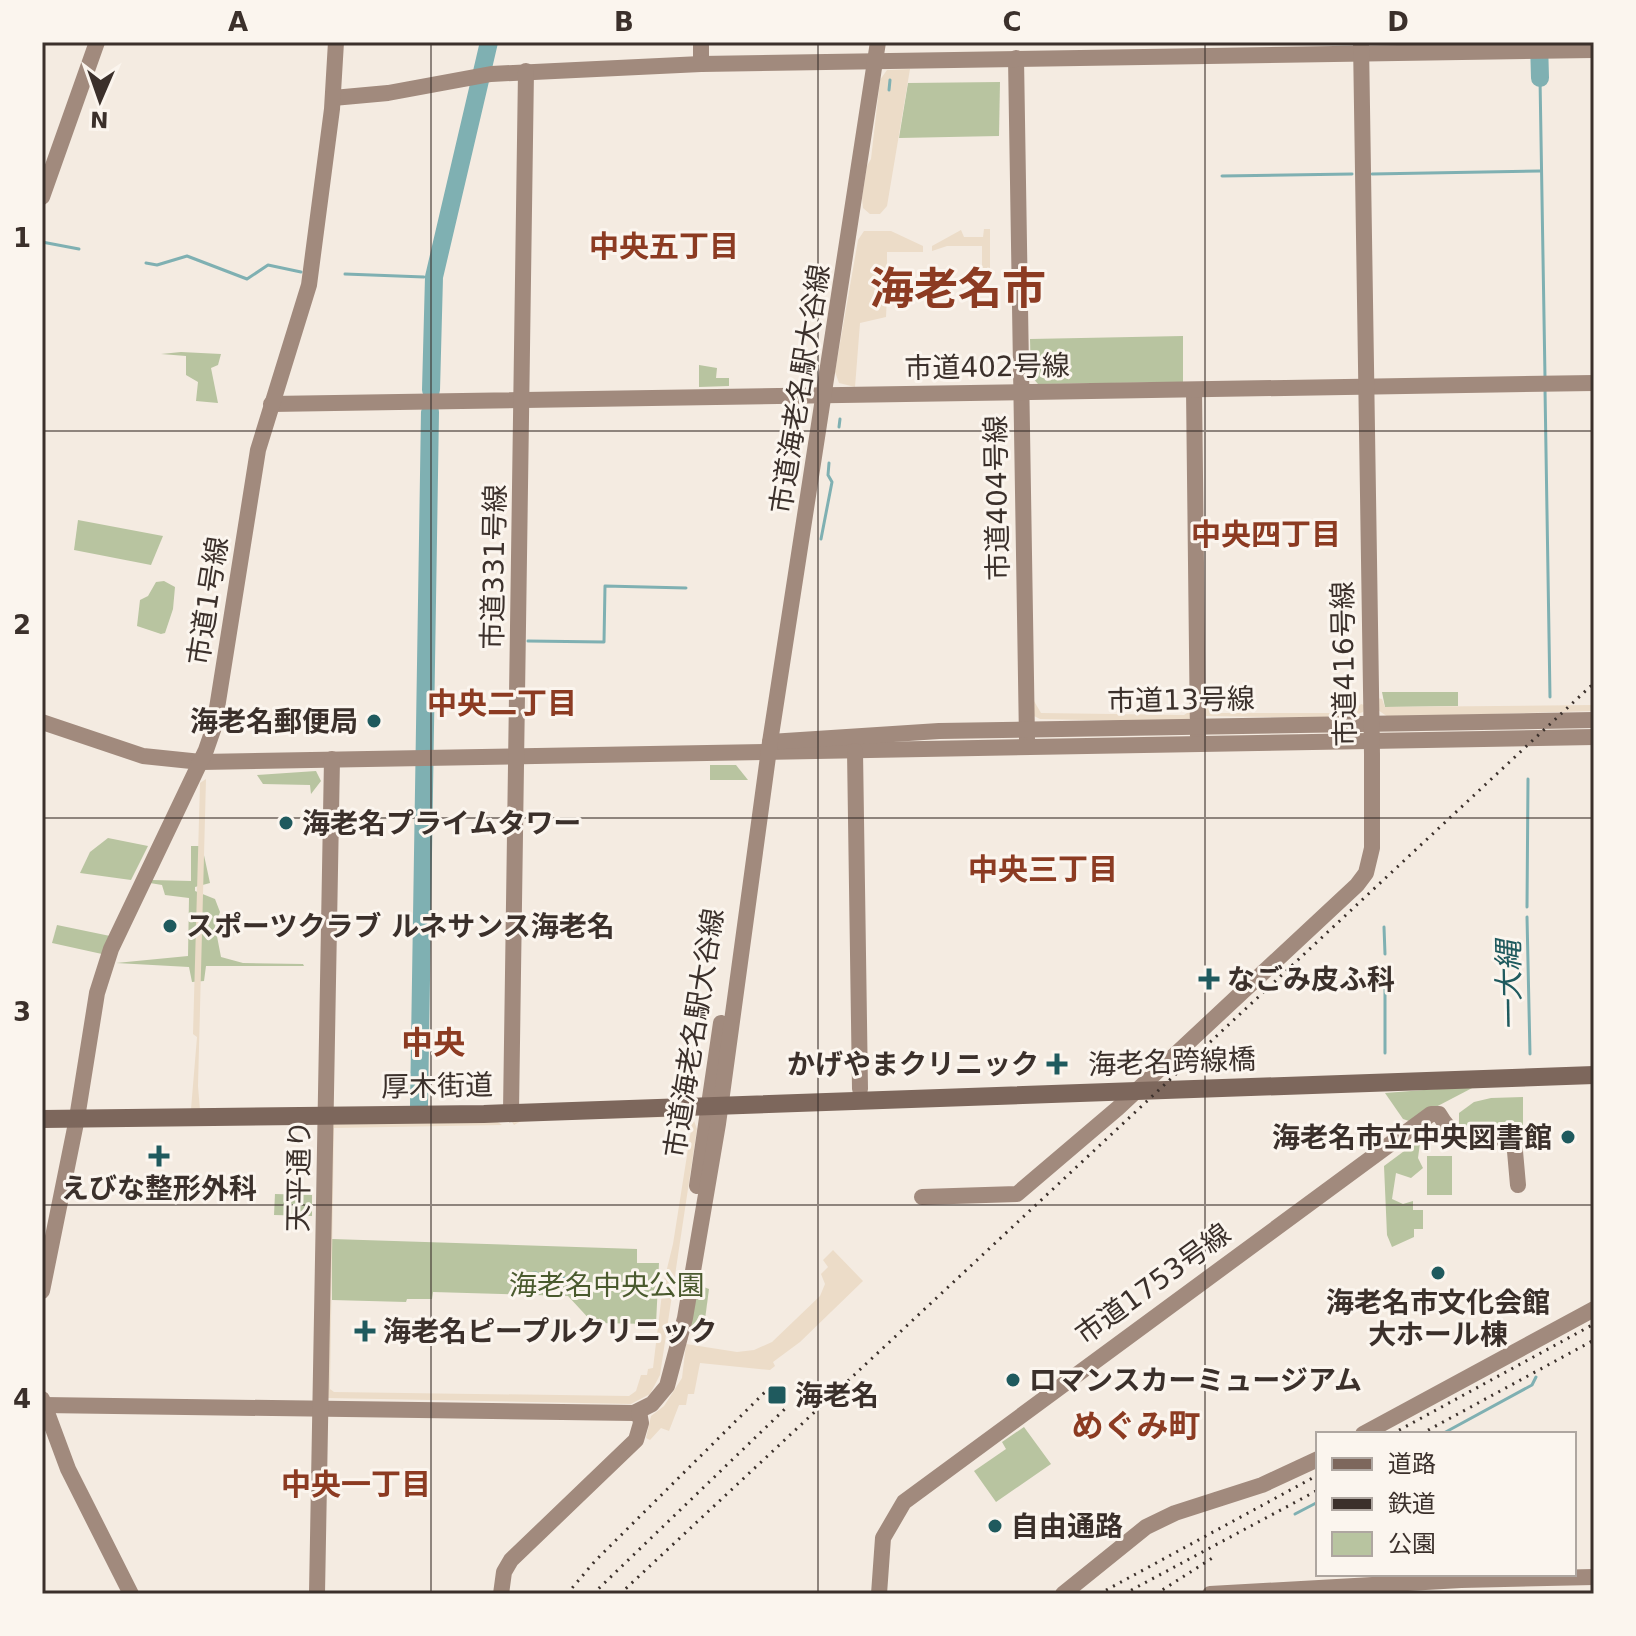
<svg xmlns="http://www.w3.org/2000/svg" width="1636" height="1636" font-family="'DejaVu Sans','Noto Sans JP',sans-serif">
<rect width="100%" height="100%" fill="#f4ebe1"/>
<!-- green -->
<g fill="#b8c4a0">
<path d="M1000,82L999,136L899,138L908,83Z"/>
<path d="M1183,336V382L1038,384L1031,376L1030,339Z"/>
<path d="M181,352L221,354L218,365L211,368L218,403L196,401L198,382L186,375V356L161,354Z"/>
<path d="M699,365L717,368L716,378H729V386L699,387Z"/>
<path d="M78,520L163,536L151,565L74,550Z"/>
<path d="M164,581L175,587L173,609L165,633L161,634L137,626L140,600L148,596L156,582Z"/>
<path d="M1382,692H1458V706L1385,707Z"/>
<path d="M710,765H736L748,780H710Z"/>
<path d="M316,771L321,781L311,794L310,785L263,784L257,775Z"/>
<path d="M108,838L148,846L131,880L80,873L90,852Z"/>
<path d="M191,846H202L210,883L195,887V891L215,899L220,912L215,926L221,957L243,963L303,964L304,966H206L204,981L192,982L189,967L116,963L188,956L189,898L165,895L162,885L150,883L152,880L191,881Z"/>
<path d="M57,925L110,936L102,954L52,943Z"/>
<path d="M1476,1086L1409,1121L1403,1119L1385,1093Z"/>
<path d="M1523,1097V1131H1459V1113L1474,1102L1491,1098Z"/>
<path d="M1415,1143H1420L1418,1158L1423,1168L1411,1178L1396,1173L1392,1199L1403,1204L1413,1201V1210H1423V1229H1414V1237L1392,1247L1387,1235L1384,1166Z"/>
<rect x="1427" y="1156" width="25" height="39"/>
<path d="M275,1194L312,1195V1216L274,1215Z"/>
<path d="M332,1239L637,1249V1263H659L656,1324L593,1323L568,1296L433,1292L432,1299H407L406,1302L332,1300Z"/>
<path d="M696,1284L709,1289L704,1327L698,1332L690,1328Z"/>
<path d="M1024,1427L1051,1464L996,1502L974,1471L1006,1449L1002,1442Z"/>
</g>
<!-- plaza -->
<g fill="#ecdcc8">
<path d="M910,69L887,206L880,214H870L863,208L862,198L867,166L871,159L880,80L887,70Z"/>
<path d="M984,229H990V280H982V246H947L932,251V246L961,230L964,237H983Z"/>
<path d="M864,231H891L923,246V252H887V289L874,290V297L887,296L886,317L860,323L855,387L839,383L835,372L858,240Z"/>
<path d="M1377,698L1382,699L1385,707L1594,705V711L1388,717L1378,710Z"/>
<path d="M1034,701L1041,713L1184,715L1192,710V717L1183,722L1040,719L1032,715Z"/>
<path d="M1361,704L1364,705L1363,712L1347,718L1204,716V705L1216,713H1347L1353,712Z"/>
<path d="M206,779L198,1086L200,1110L191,1109L197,1037L193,1034L200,783Z"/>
<path d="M681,1114L694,1121L697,1129L660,1375L650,1394L631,1404L327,1398L332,1123L495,1120L502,1125L334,1128L330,1389L334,1392L629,1396L636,1391L641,1375H647L648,1369L653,1368L663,1285L673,1244L691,1130L678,1117L523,1120L514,1125L512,1122L523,1117Z"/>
<path d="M833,1250L863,1281L800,1342L773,1362L775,1366L770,1370L700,1363L694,1394H688L686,1405H679L669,1431L661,1428L650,1440L646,1438L651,1416L664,1406L682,1378L686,1344L737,1352L754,1350L772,1342L820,1296L825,1284L821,1274L828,1267L823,1260Z"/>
</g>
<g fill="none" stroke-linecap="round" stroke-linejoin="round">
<!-- stream -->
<g stroke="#7fb0b2" stroke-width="3">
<path d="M1540,78L1545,377"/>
<path d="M889,90L890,80"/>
<path d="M1372,174L1540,171"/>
<path d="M1222,176L1352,174"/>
<path d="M42,242L79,249"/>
<path d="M146,263L157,265L187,256L247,279L268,265L301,272"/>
<path d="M345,274L424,277"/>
<path d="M1545,389L1550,697"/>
<path d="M839,427L840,419"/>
<path d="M821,539L832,482L828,475L829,463"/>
<path d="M528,641L604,642L605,586L686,588"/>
<path d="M1527,907L1528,779"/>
<path d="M1527,917L1530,1054"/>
<path d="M1384,927L1385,954"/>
<path d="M1385,1053V973"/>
<path d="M518,1275L536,1273L550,1281L564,1278"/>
<path d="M1442,1434L1532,1385L1536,1377"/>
<path d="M1295,1514L1318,1502"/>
</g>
<!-- river -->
<g stroke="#7fb0b2" stroke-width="18">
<path d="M1539,42L1540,78"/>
<path d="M431,390L434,277L489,42"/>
<path d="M419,1106L430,412"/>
</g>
<!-- secondary -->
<g stroke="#a18a7d" stroke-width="16">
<path d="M1016,58L1027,740"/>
<path d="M701,64V42"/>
<path d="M333,98L388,93L491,74L701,64L1594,50"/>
<path d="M42,197L97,42"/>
<path d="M1194,390L1198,736"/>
<path d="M271,404L1594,383"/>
<path d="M42,722L143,756L201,762L1594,737"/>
<path d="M770,742L939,731L1594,720"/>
<path d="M855,751L860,1089"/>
<path d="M511,1112L526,71"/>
<path d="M697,1186L721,1023"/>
<path d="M922,1197L1017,1194L1118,1108L1357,885L1366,873L1372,848V754L1361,42"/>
<path d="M42,1291L77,1118L97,993L111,949L206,750L214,727L258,450L309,285L332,109L336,42"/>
<path d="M42,1399L68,1469L131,1594"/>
<path d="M43,1405L634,1413L652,1404L667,1386L685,1318L718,1124L770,742L878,42"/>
<path d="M1363,1434L1594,1309"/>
<path d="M317,1594L332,759"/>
<path d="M501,1594L504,1572L511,1560L636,1440L641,1423L639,1412"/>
<path d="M879,1594L883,1538L904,1502L1431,1114H1439C1461,1153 1480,1129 1514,1140L1518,1185"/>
<path d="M1063,1594L1146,1527L1175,1513L1262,1485L1318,1459"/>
<path d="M1210,1594L1461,1580L1594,1577"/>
</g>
<!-- primary -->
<path stroke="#7d675c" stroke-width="18" d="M42,1119L484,1114L1594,1075"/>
<!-- rail -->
<g stroke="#3b302b" stroke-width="3" stroke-dasharray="2 6" stroke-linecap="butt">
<path d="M1392,1434L1594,1324"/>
<path d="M1421,1434L1594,1340"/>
<path d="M567,1594L595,1561L768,1389"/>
<path d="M593,1594L788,1406"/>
<path d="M620,1594L1594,683"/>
<path d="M1099,1594L1318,1475"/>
<path d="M1124,1594L1318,1490"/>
<path d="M1156,1594L1214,1557"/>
</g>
</g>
<!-- grid -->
<path fill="none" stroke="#3b302b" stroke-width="2" stroke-opacity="0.55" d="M431,42V1594M818,42V1594M1205,42V1594M42,431H1594M42,818H1594M42,1205H1594"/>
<!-- markers -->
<g fill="#1f5a5e" stroke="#fbf5ee" stroke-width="3">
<circle cx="374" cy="721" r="8"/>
<circle cx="286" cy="823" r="8"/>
<circle cx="170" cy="926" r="8"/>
<path d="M1205 967h8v8h8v8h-8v8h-8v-8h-8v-8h8z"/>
<path d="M1053 1052h8v8h8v8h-8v8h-8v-8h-8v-8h8z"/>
<circle cx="1568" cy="1137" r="8"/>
<path d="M155 1144h8v8h8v8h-8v8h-8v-8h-8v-8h8z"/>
<circle cx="1438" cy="1273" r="8"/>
<path d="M361 1319h8v8h8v8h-8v8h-8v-8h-8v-8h8z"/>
<circle cx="1013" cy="1380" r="8"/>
<rect x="767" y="1385" width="20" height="20" rx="4"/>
<circle cx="995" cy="1526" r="8"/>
</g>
<g text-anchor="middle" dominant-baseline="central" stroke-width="6" stroke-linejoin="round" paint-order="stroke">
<!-- street labels -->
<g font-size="28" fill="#3b302b" stroke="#fbf5ee">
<text transform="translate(987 367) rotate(-1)">市道402号線</text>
<text transform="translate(800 389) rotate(-81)">市道海老名駅大谷線</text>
<text transform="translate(997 498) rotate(-91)">市道404号線</text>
<text transform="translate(494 567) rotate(-89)">市道331号線</text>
<text transform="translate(208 601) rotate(-81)">市道1号線</text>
<text transform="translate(1344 664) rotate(-91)">市道416号線</text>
<text transform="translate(1181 700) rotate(-1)">市道13号線</text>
<text transform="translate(694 1033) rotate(-81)">市道海老名駅大谷線</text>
<text transform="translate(1172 1062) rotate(-2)">海老名跨線橋</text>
<text transform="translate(437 1086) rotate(-1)">厚木街道</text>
<text transform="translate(299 1176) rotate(-89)">天平通り</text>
<text transform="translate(1153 1284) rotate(-36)">市道1753号線</text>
</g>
<!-- poi labels -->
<g font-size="28" font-weight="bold" fill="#3b302b" stroke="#fbf5ee" text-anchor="start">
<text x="358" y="721" text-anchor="end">海老名郵便局</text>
<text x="302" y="823">海老名プライムタワー</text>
<text x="186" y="926">スポーツクラブ ルネサンス海老名</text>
<text x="1227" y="979">なごみ皮ふ科</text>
<text x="1039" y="1064" text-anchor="end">かげやまクリニック</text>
<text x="1552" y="1137" text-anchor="end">海老名市立中央図書館</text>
<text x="159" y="1188" text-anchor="middle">えびな整形外科</text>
<text x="1438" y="1302" text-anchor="middle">海老名市文化会館<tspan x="1438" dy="32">大ホール棟</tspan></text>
<text x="383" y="1331">海老名ピープルクリニック</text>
<text x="1029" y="1380">ロマンスカーミュージアム</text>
<text x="795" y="1395">海老名</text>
<text x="1011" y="1526">自由通路</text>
</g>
<!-- park labels -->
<g font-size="28" fill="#4a5a2e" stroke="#fbf5ee">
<text x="607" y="1285">海老名中央公園</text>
</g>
<!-- neighbourhood labels -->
<g font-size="30" font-weight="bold" fill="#8c3b22" stroke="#fbf5ee">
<text x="664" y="246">中央五丁目</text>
<text x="1266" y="534">中央四丁目</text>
<text x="502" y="703">中央二丁目</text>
<text x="1043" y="869">中央三丁目</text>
<text x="356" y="1484">中央一丁目</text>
</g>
<!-- water labels -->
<g font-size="30" font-style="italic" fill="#1f5a5e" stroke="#fbf5ee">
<text transform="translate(1509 986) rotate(-91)">一大縄</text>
</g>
<!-- quarter labels -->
<g font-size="32" font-weight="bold" fill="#8c3b22" stroke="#fbf5ee">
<text x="433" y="1043">中央</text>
<text x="1136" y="1426">めぐみ町</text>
</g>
<!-- town labels -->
<g font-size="44" font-weight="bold" fill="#8c3b22" stroke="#fbf5ee">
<text x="958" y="288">海老名市</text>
</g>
</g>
<!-- border -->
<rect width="1636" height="1636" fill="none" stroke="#fbf5ee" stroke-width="88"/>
<!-- legend -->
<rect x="1316" y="1432" width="260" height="144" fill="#fbf5ee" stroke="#aea6a0" stroke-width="2"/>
<rect x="1332" y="1458" width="40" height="12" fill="#7d675c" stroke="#aea6a0" stroke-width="2"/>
<text x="1388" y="1472" font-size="24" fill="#3b302b">道路</text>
<rect x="1332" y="1498" width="40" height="12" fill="#3b302b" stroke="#aea6a0" stroke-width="2"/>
<text x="1388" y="1512" font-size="24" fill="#3b302b">鉄道</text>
<rect x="1332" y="1532" width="40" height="24" fill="#b8c4a0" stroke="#aea6a0" stroke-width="2"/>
<text x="1388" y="1552" font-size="24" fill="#3b302b">公園</text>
<!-- north arrow -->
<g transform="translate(100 100) rotate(182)" stroke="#fbf5ee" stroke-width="6" paint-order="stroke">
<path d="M0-6L14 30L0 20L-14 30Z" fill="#3b302b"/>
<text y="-12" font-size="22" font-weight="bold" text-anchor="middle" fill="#3b302b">N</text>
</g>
<rect x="44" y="44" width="1548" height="1548" fill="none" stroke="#3b302b" stroke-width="3"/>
<g font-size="26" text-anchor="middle" font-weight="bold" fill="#3b302b">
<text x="238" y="31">A</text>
<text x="624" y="31">B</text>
<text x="1012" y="31">C</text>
<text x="1398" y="31">D</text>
<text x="22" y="247">1</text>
<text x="22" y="634">2</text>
<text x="22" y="1021">3</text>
<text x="22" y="1408">4</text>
</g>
</svg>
